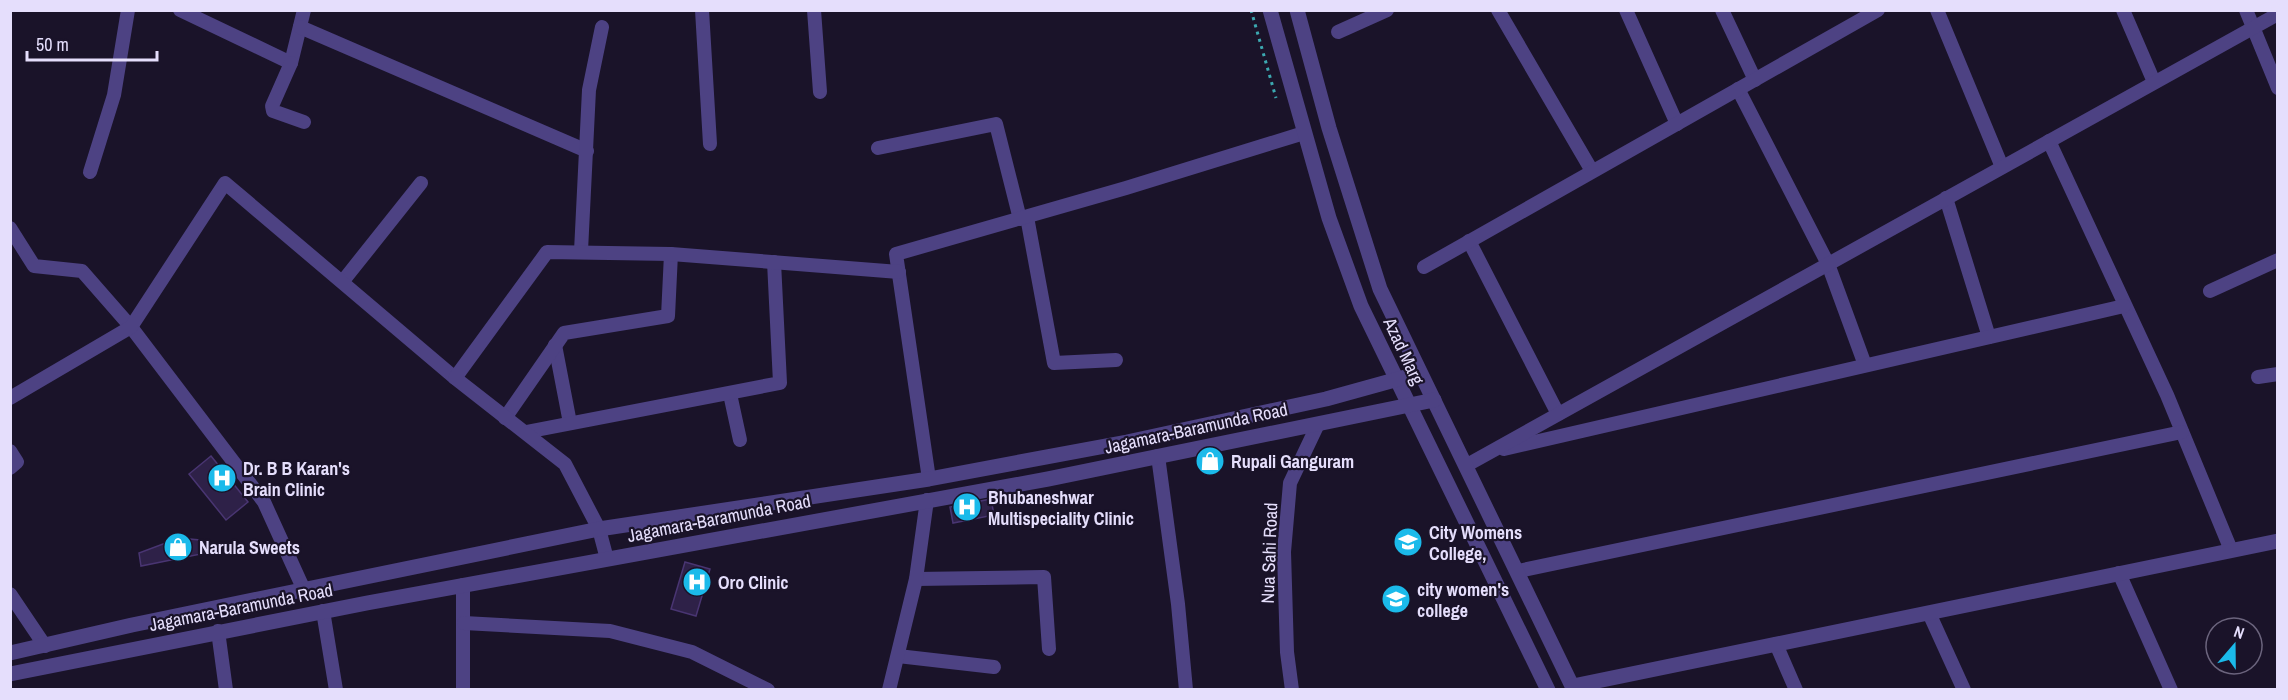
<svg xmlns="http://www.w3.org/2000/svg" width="2288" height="700" font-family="'Archivo Narrow',sans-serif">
<rect width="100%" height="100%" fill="#1a1329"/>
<!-- building -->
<g fill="#2e2148" stroke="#493572" stroke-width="1.5">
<path d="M211,456L248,502L226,520L189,474Z"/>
<path d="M991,499L994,515L953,523L950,507Z"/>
<path d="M179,538L200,540L201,554L141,566L139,553Z"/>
<path d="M685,562L710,569L696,616L671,609Z"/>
</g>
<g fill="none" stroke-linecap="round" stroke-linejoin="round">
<!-- path -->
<path stroke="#3ca9b1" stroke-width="3" stroke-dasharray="3 4.5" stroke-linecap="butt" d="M1251,10L1276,98"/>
<!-- minor -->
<g stroke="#4d4283" stroke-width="14">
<path d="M180,10L291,63L304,10"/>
<path d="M702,10L710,144"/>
<path d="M814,10L820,92"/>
<path d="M1498,10L1592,171"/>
<path d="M1626,10L1677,124"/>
<path d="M1722,10L1755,80"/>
<path d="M1937,10L2002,167"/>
<path d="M2123,10L2154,82"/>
<path d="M2246,10L2278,88"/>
<path d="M300,27L587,151"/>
<path d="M1338,32L1387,10"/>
<path d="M291,63L272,106L273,111L304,122"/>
<path d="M1738,89L1828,264L1865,365"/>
<path d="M2049,141L2167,395L2231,550"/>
<path d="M878,148L996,124L1020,219"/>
<path d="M90,172L114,95L128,10"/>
<path d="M1946,198L1989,337"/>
<path d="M1027,217L1054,363L1116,360"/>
<path d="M10,228L34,266L82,271L131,327L264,502L304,590"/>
<path d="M1469,241L1558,414"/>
<path d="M581,251L589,90L602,27"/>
<path d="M1424,267L1878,10"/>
<path d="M343,281L421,183"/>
<path d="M2210,291L2278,260"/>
<path d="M555,345L570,423"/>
<path d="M2258,377L2278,374"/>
<path d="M730,394L740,440"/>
<path d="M10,398L131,327L225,183L455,378"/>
<path d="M505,418L564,333L668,316L671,254"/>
<path d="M526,432L780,383L774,262"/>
<path d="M1504,449L2124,306"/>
<path d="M10,451L17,462L10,468"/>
<path d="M1158,456L1178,604L1186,690"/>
<path d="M1467,465L2278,14"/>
<path d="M929,479L896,254L1126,188L1304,133"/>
<path d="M607,559L599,529L565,464L455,378L547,252L671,254L899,272"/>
<path d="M1518,571L2182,432"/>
<path d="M2119,573L2171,690"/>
<path d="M916,579L1044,577L1049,649"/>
<path d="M463,585V690"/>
<path d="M10,594L45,646"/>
<path d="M323,611L336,690"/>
<path d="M1929,613L1964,690"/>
<path d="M464,623L610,631L692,652L768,690"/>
<path d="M218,631L226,690"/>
<path d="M1776,644L1796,690"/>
<path d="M898,656L994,667"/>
<path d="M889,690L916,579L927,500"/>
<path d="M1292,690L1287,652L1284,552L1290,483L1318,424"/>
</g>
<!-- tertiary -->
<g stroke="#4d4283" stroke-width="15">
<path d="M1270,10L1329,218L1361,306L1548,690"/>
<path d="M1297,10L1329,128L1380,289L1574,690"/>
<path d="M10,653L132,625L599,529L929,479L1127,442L1326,399L1420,373"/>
<path d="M10,674L367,603L1048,479L1434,400"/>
<path d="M1573,686L2278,541"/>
</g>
</g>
<!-- icons -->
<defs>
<g id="shop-disc" transform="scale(1.5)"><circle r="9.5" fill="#1bbaea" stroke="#1a1329"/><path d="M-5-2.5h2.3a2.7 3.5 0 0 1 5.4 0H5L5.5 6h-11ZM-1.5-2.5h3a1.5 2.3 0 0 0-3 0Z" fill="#fff"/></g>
<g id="hospital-disc" transform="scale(1.5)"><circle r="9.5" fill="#1bbaea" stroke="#1a1329"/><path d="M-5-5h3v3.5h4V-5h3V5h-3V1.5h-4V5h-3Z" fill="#fff"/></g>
<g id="university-disc" transform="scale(1.5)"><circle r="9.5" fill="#1bbaea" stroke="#1a1329"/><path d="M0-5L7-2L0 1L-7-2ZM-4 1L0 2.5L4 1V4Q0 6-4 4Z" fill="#fff"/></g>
</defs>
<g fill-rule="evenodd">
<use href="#shop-disc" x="1210" y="461"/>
<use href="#hospital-disc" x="222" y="478"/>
<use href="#hospital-disc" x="967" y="507"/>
<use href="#university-disc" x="1408" y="542"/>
<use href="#shop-disc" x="178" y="547"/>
<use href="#hospital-disc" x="697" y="582"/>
<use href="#university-disc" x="1396" y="599"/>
</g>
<g text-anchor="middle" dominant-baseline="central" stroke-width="4.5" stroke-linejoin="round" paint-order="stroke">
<!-- street labels -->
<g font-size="18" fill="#e5defc" stroke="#1a1329">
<text transform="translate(1404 351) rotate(65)">Azad Marg</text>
<text transform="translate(1196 428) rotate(-12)">Jagamara-Baramunda Road</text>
<text transform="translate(719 518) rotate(-11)">Jagamara-Baramunda Road</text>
<text transform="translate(1269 553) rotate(-88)">Nua Sahi Road</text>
<text transform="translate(241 607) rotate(-11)">Jagamara-Baramunda Road</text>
</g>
<!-- poi labels -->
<g font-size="18" font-weight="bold" fill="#e5defc" stroke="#1a1329" text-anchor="start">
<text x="1231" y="461">Rupali Ganguram</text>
<text x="243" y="468">Dr. B B Karan's<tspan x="243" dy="21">Brain Clinic</tspan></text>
<text x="988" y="497">Bhubaneshwar<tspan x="988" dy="21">Multispeciality Clinic</tspan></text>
<text x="1429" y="532">City Womens<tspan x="1429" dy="21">College,</tspan></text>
<text x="199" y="547">Narula Sweets</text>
<text x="718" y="582">Oro Clinic</text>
<text x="1417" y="589">city women's<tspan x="1417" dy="21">college</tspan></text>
</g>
</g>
<!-- border -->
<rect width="2288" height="700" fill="none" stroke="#e5defc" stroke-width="24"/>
<!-- north arrow -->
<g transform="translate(2234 646) rotate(20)"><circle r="28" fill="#1a1329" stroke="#6b647d" stroke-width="1.5"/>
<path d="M0-4.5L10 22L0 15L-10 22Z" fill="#1bbaea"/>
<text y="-9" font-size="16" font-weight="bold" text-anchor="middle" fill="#e5defc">N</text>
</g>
<!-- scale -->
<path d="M27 51v9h130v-9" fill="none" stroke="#e5defc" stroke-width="3"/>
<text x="36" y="51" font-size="18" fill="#e5defc" stroke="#1a1329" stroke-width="4.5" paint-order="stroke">50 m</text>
</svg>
